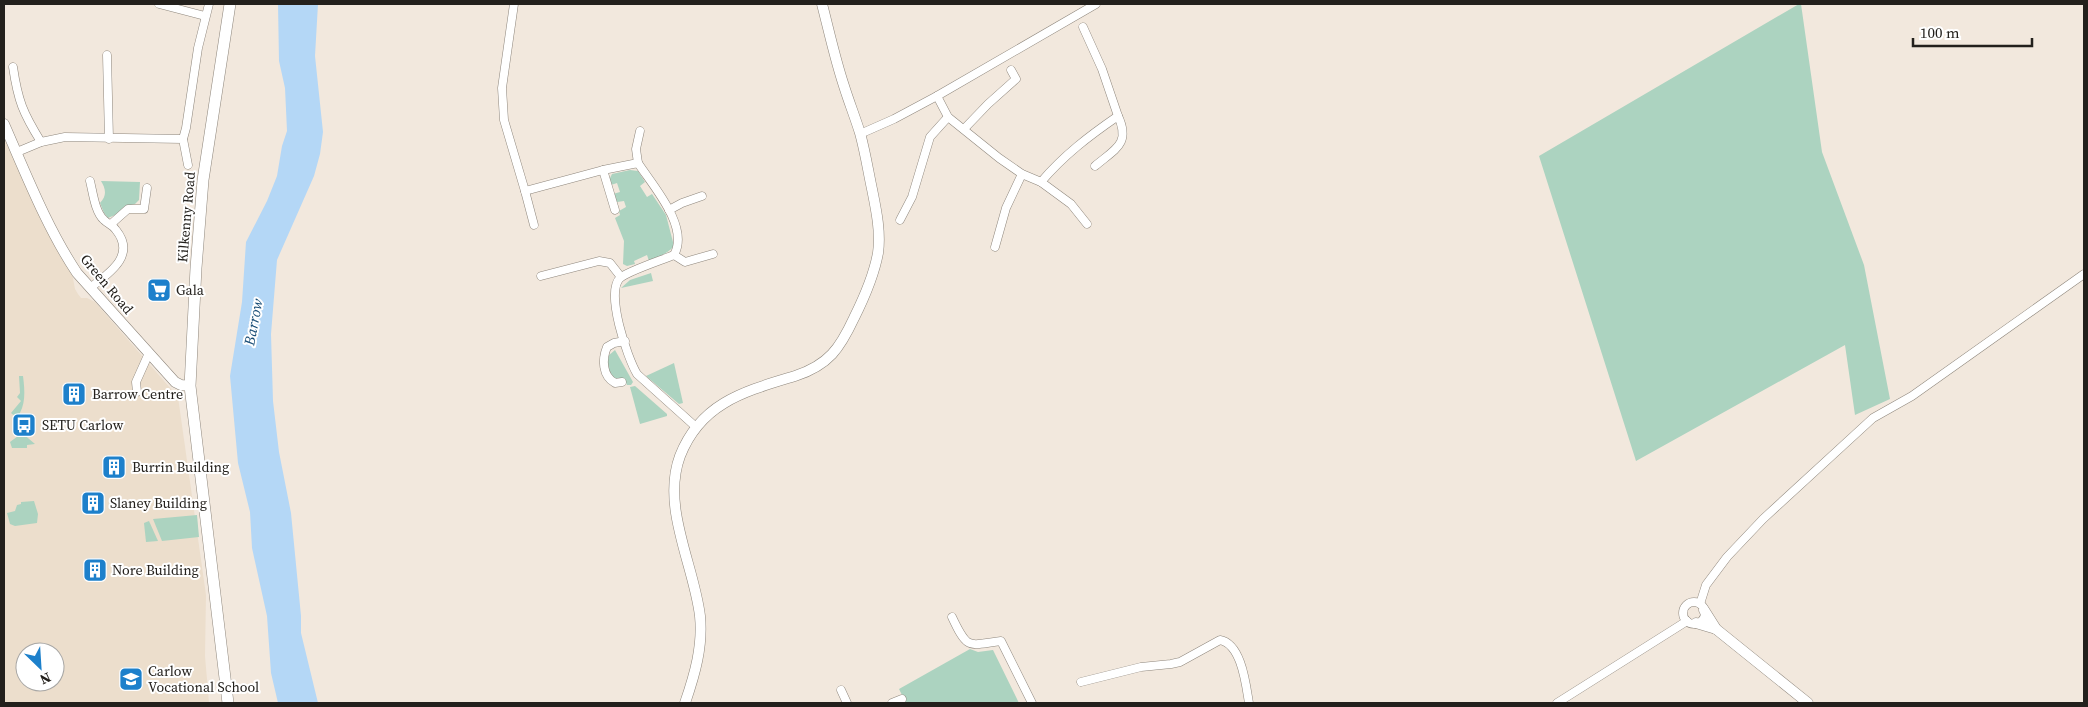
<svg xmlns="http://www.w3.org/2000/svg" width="2088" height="707" font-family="'Source Serif 4',serif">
<rect width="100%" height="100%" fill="#f2e8dd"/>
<!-- built -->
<path fill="#ecdecc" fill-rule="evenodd" d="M4,137L60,256L72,273L75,289L78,294L81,298H87L95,302L178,397L206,595L205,656L209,703H4ZM25,652H55V682H25Z"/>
<!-- green -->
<g fill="#acd3c0">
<path d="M1799,4H1801L1822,152L1864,265L1890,399L1855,415L1845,345L1636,461L1539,156Z"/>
<path d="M630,170L638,171L645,182L640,186L647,197L652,194L666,215L674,246C667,254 659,257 649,261L647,255L634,261L635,264L627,266L623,264L624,241L615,218L620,215L619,211L626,207L624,201L617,202L613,194L620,192L617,183L611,185L609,180L612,174Z"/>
<path d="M101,181L140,182L139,200L135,204L126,206L115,215L108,218L104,213L100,203C107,196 106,189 101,181Z"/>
<path d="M651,273L653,281L621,288L630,280Z"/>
<path d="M615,350L633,382L631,385H627L624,378L614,380C609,374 607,364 608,356Z"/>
<path d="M674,363L683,403L679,404L646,376Z"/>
<path d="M19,376H23C25,392 26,405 17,418L11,413L21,401L17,397L20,393Z"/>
<path d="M635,386L667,414V416L640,424L630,387Z"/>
<path d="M22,433L35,444L27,445V448H12L10,442Z"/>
<path d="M34,501L38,514L37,523L15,526L10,524L7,513L15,511L17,505L21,504V502Z"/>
<path d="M197,515L199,537L162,541L153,519Z"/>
<path d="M149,521L158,541L146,542L144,523Z"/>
<path d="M970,649L978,652L993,650L1019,703H902L905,701L899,689Z"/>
</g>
<!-- water -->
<path fill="#b4d7f6" d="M278,4H318L315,56L323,132L320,154L314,176L277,260L271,334L273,401L279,452L291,513L301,616V633L318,703H278L271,673L267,616L252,548L250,512L238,463L230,376L242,302L246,242L267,201L277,176L282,146L287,131L285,88L279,61Z"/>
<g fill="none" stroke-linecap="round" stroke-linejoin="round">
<!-- minor casing -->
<g stroke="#8f877d" stroke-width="9">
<g id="minor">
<path d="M159,4L205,16"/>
<path d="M514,4L502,88L504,120L525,191L603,170L638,163C653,186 690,227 674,255C662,260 628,271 620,278C605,292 627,357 637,374L696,427"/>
<path d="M107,55L109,139"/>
<path d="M13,67C18,101 23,113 41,142"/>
<path d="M937,96L948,117L999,158L1022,174L1041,182L1071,204L1087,224"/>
<path d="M964,129L988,104L1016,79L1011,70"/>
<path d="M860,134L894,119L937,96L1096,4"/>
<path d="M183,139L186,128L198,48L209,4"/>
<path d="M17,152L41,142L65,137L183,139L188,165"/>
<path d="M638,163L636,149L640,131"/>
<path d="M1095,166C1115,149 1131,144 1118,116"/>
<path d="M603,170L615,210"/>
<path d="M1041,182C1064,155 1089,136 1118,116L1102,69L1083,27"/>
<path d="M525,191L534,225"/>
<path d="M669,210L682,203L702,196"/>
<path d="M900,220L912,197L930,137L948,117"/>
<path d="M111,224L128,209H144L147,188"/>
<path d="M995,247L1006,208L1022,174"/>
<path d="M674,255L685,262L713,254"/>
<path d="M541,276L599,261L610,263L621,277"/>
<path d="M90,288C108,274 137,256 116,230C113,225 108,224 104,220C95,212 93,193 90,181"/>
<path d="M622,382L615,383C602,376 602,359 607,347L614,343L625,341"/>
<path d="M137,392L136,382L149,353"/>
<circle cx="1694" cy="613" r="11"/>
<path d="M1700,604L1706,585L1727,557L1763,519L1873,418L1912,396L2084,274"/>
<path d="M952,617C968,651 968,645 1001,641L1032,703"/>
<path d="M1081,682L1141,667L1171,664L1180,662L1220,640C1242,644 1246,686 1249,703"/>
<path d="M841,690L847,703"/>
<path d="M892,703L902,699"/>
<path d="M1557,703L1687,621"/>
</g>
</g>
<!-- tertiary casing -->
<g stroke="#8f877d" stroke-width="11">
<g id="tertiary">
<path d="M4,124C26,174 47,228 77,273L175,382L181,385L190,386"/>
<path d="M1704,610L1716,629L1808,703"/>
<path d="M1696,623L1716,629"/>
<path d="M685,703C695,674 703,646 700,616C694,565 661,507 680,456C701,402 746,391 795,376C829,365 840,348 854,318C864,298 874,275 878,253C881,232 876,209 872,189C868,170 865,151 860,133C855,117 849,102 844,86C835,59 829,31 822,4"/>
</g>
</g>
<!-- secondary casing -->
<g stroke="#8f877d" stroke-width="12">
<path id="secondary" d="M228,703L190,386L196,268L203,180L230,4"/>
</g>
<!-- minor -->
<use href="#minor" stroke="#fff" stroke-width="8"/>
<!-- tertiary -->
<use href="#tertiary" stroke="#fff" stroke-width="10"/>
<!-- secondary -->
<use href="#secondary" stroke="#fff" stroke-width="11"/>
</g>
<!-- icons -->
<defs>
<g id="supermarket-square" transform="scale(1.25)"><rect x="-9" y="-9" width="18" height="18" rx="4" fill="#1d80cb" stroke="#fff"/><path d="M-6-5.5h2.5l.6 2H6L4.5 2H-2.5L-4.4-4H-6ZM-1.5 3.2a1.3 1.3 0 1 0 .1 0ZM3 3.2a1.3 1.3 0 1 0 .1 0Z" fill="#fff"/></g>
<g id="building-square" transform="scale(1.25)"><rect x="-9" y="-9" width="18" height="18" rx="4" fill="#1d80cb" stroke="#fff"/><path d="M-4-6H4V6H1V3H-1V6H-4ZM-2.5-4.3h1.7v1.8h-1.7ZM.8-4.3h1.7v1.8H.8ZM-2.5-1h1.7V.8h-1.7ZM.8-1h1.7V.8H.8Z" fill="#fff"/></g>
<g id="bus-square" transform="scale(1.25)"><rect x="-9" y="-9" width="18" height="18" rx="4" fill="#1d80cb" stroke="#fff"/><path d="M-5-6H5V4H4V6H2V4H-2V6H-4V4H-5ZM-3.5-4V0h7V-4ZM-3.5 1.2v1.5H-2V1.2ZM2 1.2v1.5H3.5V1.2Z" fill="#fff"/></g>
<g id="university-square" transform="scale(1.25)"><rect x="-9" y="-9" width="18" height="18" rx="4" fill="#1d80cb" stroke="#fff"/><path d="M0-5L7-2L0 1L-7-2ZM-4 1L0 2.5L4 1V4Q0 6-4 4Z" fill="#fff"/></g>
</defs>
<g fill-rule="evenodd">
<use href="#supermarket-square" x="159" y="290"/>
<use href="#building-square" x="74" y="394"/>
<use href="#bus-square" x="24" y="425"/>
<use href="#building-square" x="114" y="467"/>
<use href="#building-square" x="93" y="503"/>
<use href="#building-square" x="95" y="570"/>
<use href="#university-square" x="131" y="679"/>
</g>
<g text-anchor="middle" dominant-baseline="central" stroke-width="4" stroke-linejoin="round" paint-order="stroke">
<!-- street labels -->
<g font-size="14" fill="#23201c" stroke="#fff">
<text transform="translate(186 217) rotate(-85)">Kilkenny Road</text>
<text transform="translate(107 284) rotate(50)">Green Road</text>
</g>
<!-- poi labels -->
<g font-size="14" fill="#23201c" stroke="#fff" text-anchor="start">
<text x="176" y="290">Gala</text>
<text x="92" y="394">Barrow Centre</text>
<text x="42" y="425">SETU Carlow</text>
<text x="132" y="467">Burrin Building</text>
<text x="110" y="503">Slaney Building</text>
<text x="112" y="570">Nore Building</text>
<text x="148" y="671">Carlow<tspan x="148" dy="16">Vocational School</tspan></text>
</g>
<!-- water labels -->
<g font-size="15" font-style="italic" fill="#1a4e77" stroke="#fff">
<text transform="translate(253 322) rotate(-79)">Barrow</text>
</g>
</g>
<!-- border -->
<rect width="2088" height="707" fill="none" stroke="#23201c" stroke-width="10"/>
<!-- north arrow -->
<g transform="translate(40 667) rotate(155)"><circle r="24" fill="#ffffff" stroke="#a7a6a4"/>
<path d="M0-4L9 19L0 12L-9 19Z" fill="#1d80cb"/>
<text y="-8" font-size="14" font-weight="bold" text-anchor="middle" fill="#23201c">N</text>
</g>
<!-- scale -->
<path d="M1913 38v8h119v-8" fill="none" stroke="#23201c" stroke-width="2.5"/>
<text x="1920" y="38" font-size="15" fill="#23201c" stroke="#ffffff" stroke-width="4" paint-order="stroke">100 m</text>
</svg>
